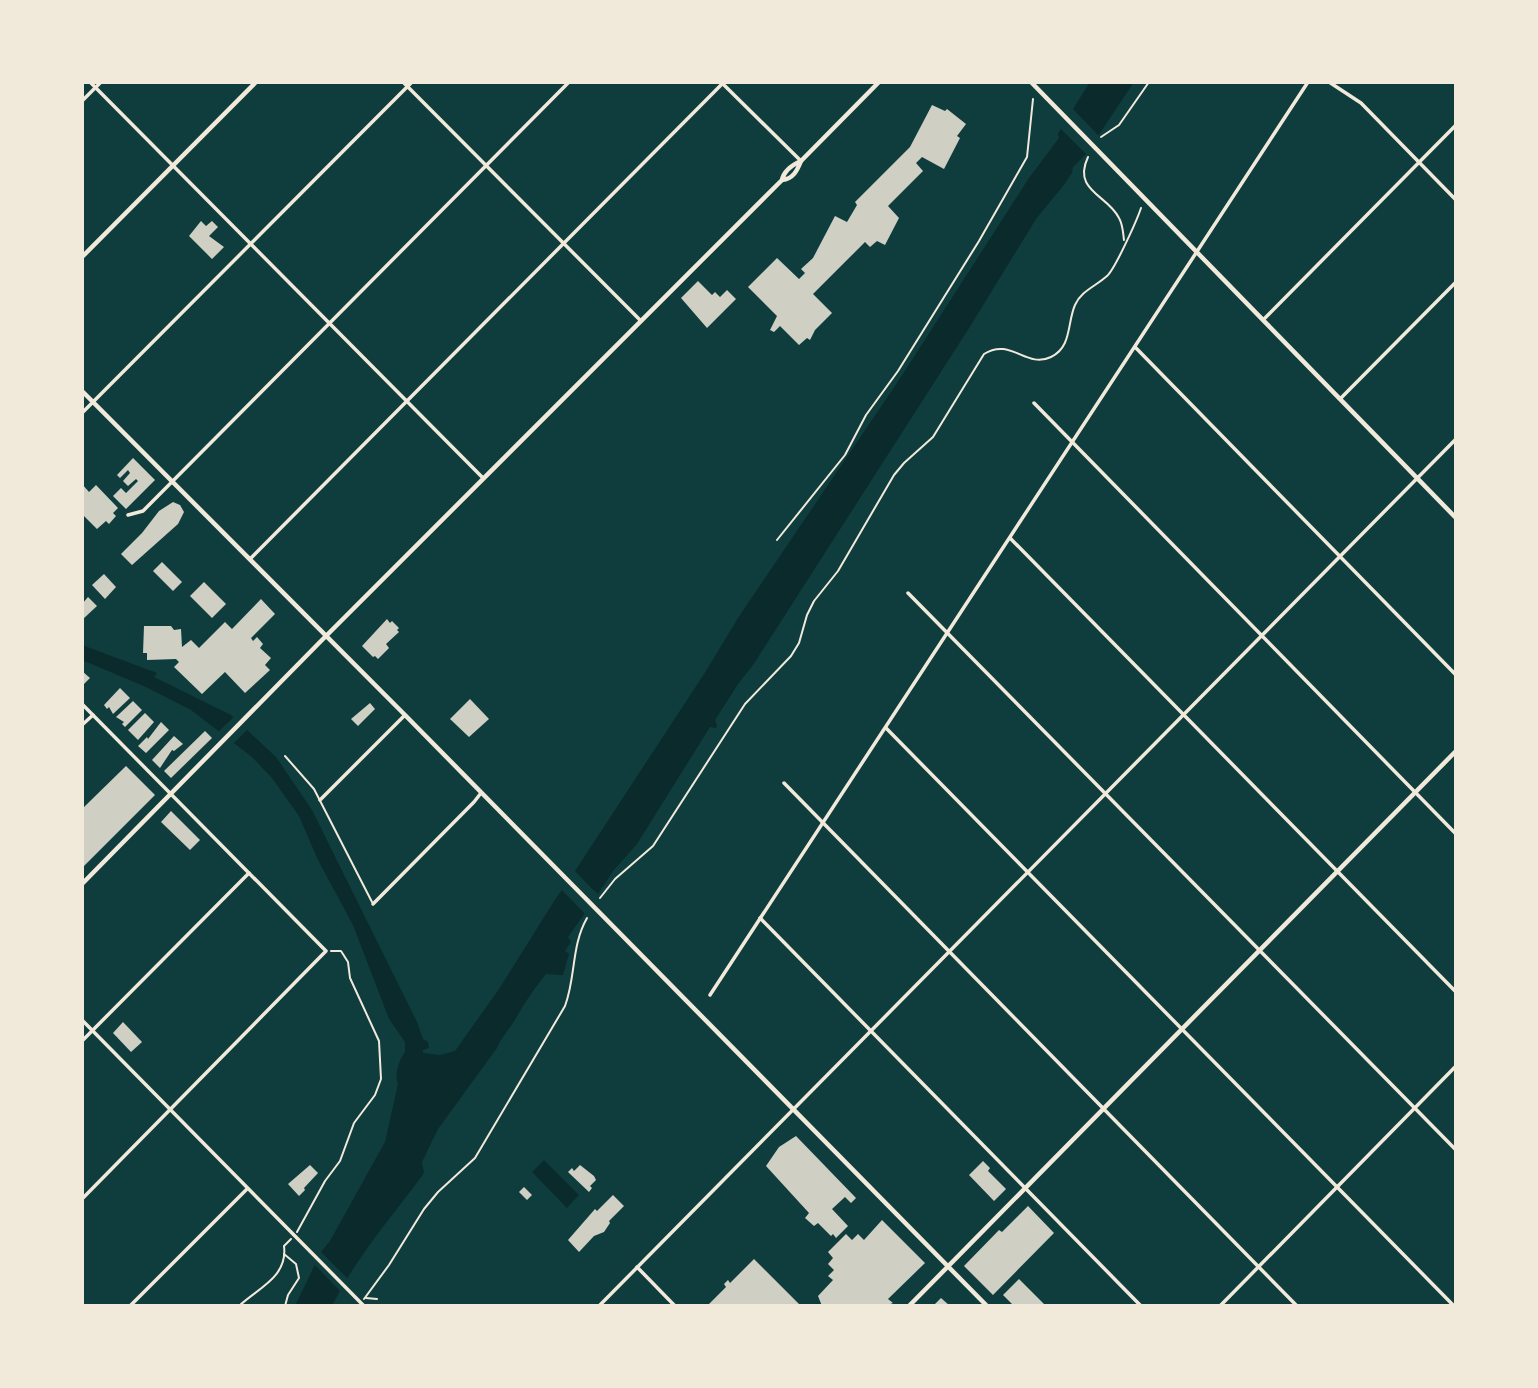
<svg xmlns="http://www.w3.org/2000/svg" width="1538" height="1388" font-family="'Titillium Web',sans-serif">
<rect width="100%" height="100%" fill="#0f3d3e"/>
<!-- water -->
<g fill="#0a2a2b">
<path d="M1090,82H1134L1086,154L1073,167L1072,173L1063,186L1036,219L971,325L753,665L738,684L715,720L717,725L716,728L710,727L637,844L613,871L598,894L594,890L581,909L585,913L568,937L571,942L565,951L569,954L563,975L546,974C534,989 525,1002 516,1018C510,1029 502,1036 497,1048L438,1129L422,1162L424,1173C392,1217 356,1257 332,1306H295L321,1252L330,1241L385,1142L398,1084C394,1074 399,1060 405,1052V1042L389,1019L353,925L318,860L299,816L272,778L252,757L191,710L146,687L82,660V645L157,673L154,677L231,715L276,757L312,810L417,1022L423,1039L428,1042L429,1048L423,1050V1053L440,1055L455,1051L499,989L556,898L562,890L566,894L579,876L575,871L706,671L738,618L901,377L1029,178L1059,138L1058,134L1061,128Z"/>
<path d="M544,1160L579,1195L567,1208L532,1172Z"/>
</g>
<!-- pier -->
<g fill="#0f3d3e">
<path d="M1070,106L1101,138L1088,156L1058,126Z"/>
<path d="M236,715L250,727L232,745L217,733Z"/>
<path d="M572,868L600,897L594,895L585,909L587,916L559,887L566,889L575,876L571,872Z"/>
<path d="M319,1250L349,1280L342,1293L312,1262Z"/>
</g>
<!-- building -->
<g fill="#cfcfc3">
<path d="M932,105L945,111L947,109L966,124L957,136L960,138L944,169L922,157L916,163L923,171L888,206L899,218L885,245L877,241L870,247L865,242L813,294L832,313L815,330L810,340L807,338L799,345L780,326L774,332L770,330L777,316L748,287L777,258L799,279L805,273L801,269L813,258L835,216L847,222L857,205L855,202L910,147Z"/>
<path d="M201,221L206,226L212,221L218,227L209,236L224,247L212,259L189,236Z"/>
<path d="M698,281L712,295L715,292L720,297L727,290L736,299L707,328L681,298Z"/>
<path d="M133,458L155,480L126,509L113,496L121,488L126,493L138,481L136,479L128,486L123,481L130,473L128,470L120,478L117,475Z"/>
<path d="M82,484L89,492L96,485L118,508L113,513L116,516L109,524L106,521L97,529L82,514Z"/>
<path d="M173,502L180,505L184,512L178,524L132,565L121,554L142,533L159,511Z"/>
<path d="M162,562L182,582L173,591L153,571Z"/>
<path d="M104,574L116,587L105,599L92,585Z"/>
<path d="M204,582L226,604L212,618L190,596Z"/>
<path d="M88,597L97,606L82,620V604Z"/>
<path d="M261,599L275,614L251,638L253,641L257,637L263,644L260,648L271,658L265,665L270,670L245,693L225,672L202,694L174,667L179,662L176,659L147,660V653H143L144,626H171L174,630L181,629L182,647L191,640L199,648L225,622L232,629Z"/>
<path d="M387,619L390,623L392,621L399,628L397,630L399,632L386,644L389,648L378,659L375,656L373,657L362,646Z"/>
<path d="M82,671L90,678L82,686Z"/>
<path d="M120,688L130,698L113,714L109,707L107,709L104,705Z"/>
<path d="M470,699L489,719L469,737L450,719Z"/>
<path d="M133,701L142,710L125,727L122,724L124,722L116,717Z"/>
<path d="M370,703L375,709L358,726L351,719Z"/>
<path d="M145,713L154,722L138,740L128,730Z"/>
<path d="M161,722L169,730L146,753L138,746L147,737L148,739Z"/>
<path d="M205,731L212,738L171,778L164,771Z"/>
<path d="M174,736L183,744L174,751L172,750L160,768L152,760Z"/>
<path d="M126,766L155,795L82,868V809Z"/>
<path d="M171,811L200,840L190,850L161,822Z"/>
<path d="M123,1022L142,1042L131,1052L113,1033Z"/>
<path d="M796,1136L856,1198L851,1203L845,1197L832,1209L848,1226L836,1238L833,1234L831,1236L818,1223L814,1226L805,1218L809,1213L766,1166L779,1147Z"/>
<path d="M983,1161L990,1168L988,1171L1006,1189L994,1201L969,1175Z"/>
<path d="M310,1165L318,1173L304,1188L305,1190L299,1196L288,1184Z"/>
<path d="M580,1165L594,1176L596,1180L590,1186L592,1188L589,1192L568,1172L572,1168L574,1171Z"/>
<path d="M524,1187L532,1195L527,1200L519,1192Z"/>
<path d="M613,1195L624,1206L609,1221L610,1223L604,1232L594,1236L579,1252L568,1240L595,1209L597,1211Z"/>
<path d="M1028,1206L1054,1233L993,1295L964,1266L999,1230L1002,1232Z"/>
<path d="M882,1220L925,1263L888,1299L893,1303L885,1306H822L818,1296L833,1280L828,1276L834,1270L828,1264L833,1258L828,1252L846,1234L852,1240L858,1234L864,1240Z"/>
<path d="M754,1259L801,1306H707L726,1287L724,1284L728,1280L730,1283Z"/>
<path d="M1019,1279L1046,1306H1014L1003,1295Z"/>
<path d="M941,1298L950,1306H933Z"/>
</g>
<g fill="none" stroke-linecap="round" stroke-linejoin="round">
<!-- path -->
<g stroke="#f1e9da" stroke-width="2">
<path d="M1101,137L1119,125L1149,82"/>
<path d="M1088,157C1072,191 1108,195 1119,218C1123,225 1123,233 1124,240"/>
<path d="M777,540L845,455L866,415L898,371L979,241L1027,157L1033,99"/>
<path d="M600,898L615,879L653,846L745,704L791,656L799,643L807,615L814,601L838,571L894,475L904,463L933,437L984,354C1011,337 1026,369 1051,357C1072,347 1067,323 1075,305C1081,291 1096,286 1107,276C1115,269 1137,220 1141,208"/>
<path d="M297,1232L325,1181L340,1161L354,1123L375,1095L381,1079L379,1041L350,978L348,962L341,951H331"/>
<path d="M284,1254L296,1264L299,1278L288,1295L285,1306"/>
<path d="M366,1298L377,1299"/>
<path d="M364,1299L389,1265L424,1209L438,1192L475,1158L565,1006C576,977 571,946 587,918"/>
<path d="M239,1306C258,1288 288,1277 284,1246L291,1239"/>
</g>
<!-- service -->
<path stroke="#f1e9da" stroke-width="2" d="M285,756L314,789L372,902"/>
<!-- minor -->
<g stroke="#f1e9da" stroke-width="3.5">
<path d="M90,82L483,478"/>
<path d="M403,82L641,321"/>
<path d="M1329,82L1361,103L1456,200"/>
<path d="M723,84L801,161"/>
<path d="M82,101L101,82"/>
<path d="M1263,320L1456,125"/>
<path d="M1135,347L1456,675"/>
<path d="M1340,399L1456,282"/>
<path d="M1034,403L1456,834"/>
<path d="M82,413L412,82"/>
<path d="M128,515L143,511L569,82"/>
<path d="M1010,538L1456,992"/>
<path d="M250,559L724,82"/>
<path d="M908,593L1456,1150"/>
<path d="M82,704L326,951L82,1199"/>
<path d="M82,725L93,715"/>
<path d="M886,728L1454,1306"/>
<path d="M784,783L1297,1306"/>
<path d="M320,800L405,715"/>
<path d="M373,904L474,802L481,793"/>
<path d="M760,918L1141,1306"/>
<path d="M710,995L1308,82"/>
<path d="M82,1020L364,1306"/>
<path d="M82,1041L249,873"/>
<path d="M637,1267L675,1306"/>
<path d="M130,1306L247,1189"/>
<path d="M599,1306L1456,439"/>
<path d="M1220,1306L1456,1066"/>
</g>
<!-- tertiary -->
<g stroke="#f1e9da" stroke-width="4.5">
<path d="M1031,82L1456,518"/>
<path d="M82,257L256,82"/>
</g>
<!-- secondary -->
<g stroke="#f1e9da" stroke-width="4.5">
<path d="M782,180C793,179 797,171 801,161"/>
<path d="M82,391L405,715L987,1306"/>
<path d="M82,884L320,642L782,180C784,170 792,165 801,161L879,82"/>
<path d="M909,1306L1456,751"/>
</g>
</g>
<!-- border -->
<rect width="1538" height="1388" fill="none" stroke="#f1e9da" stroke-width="168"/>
</svg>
